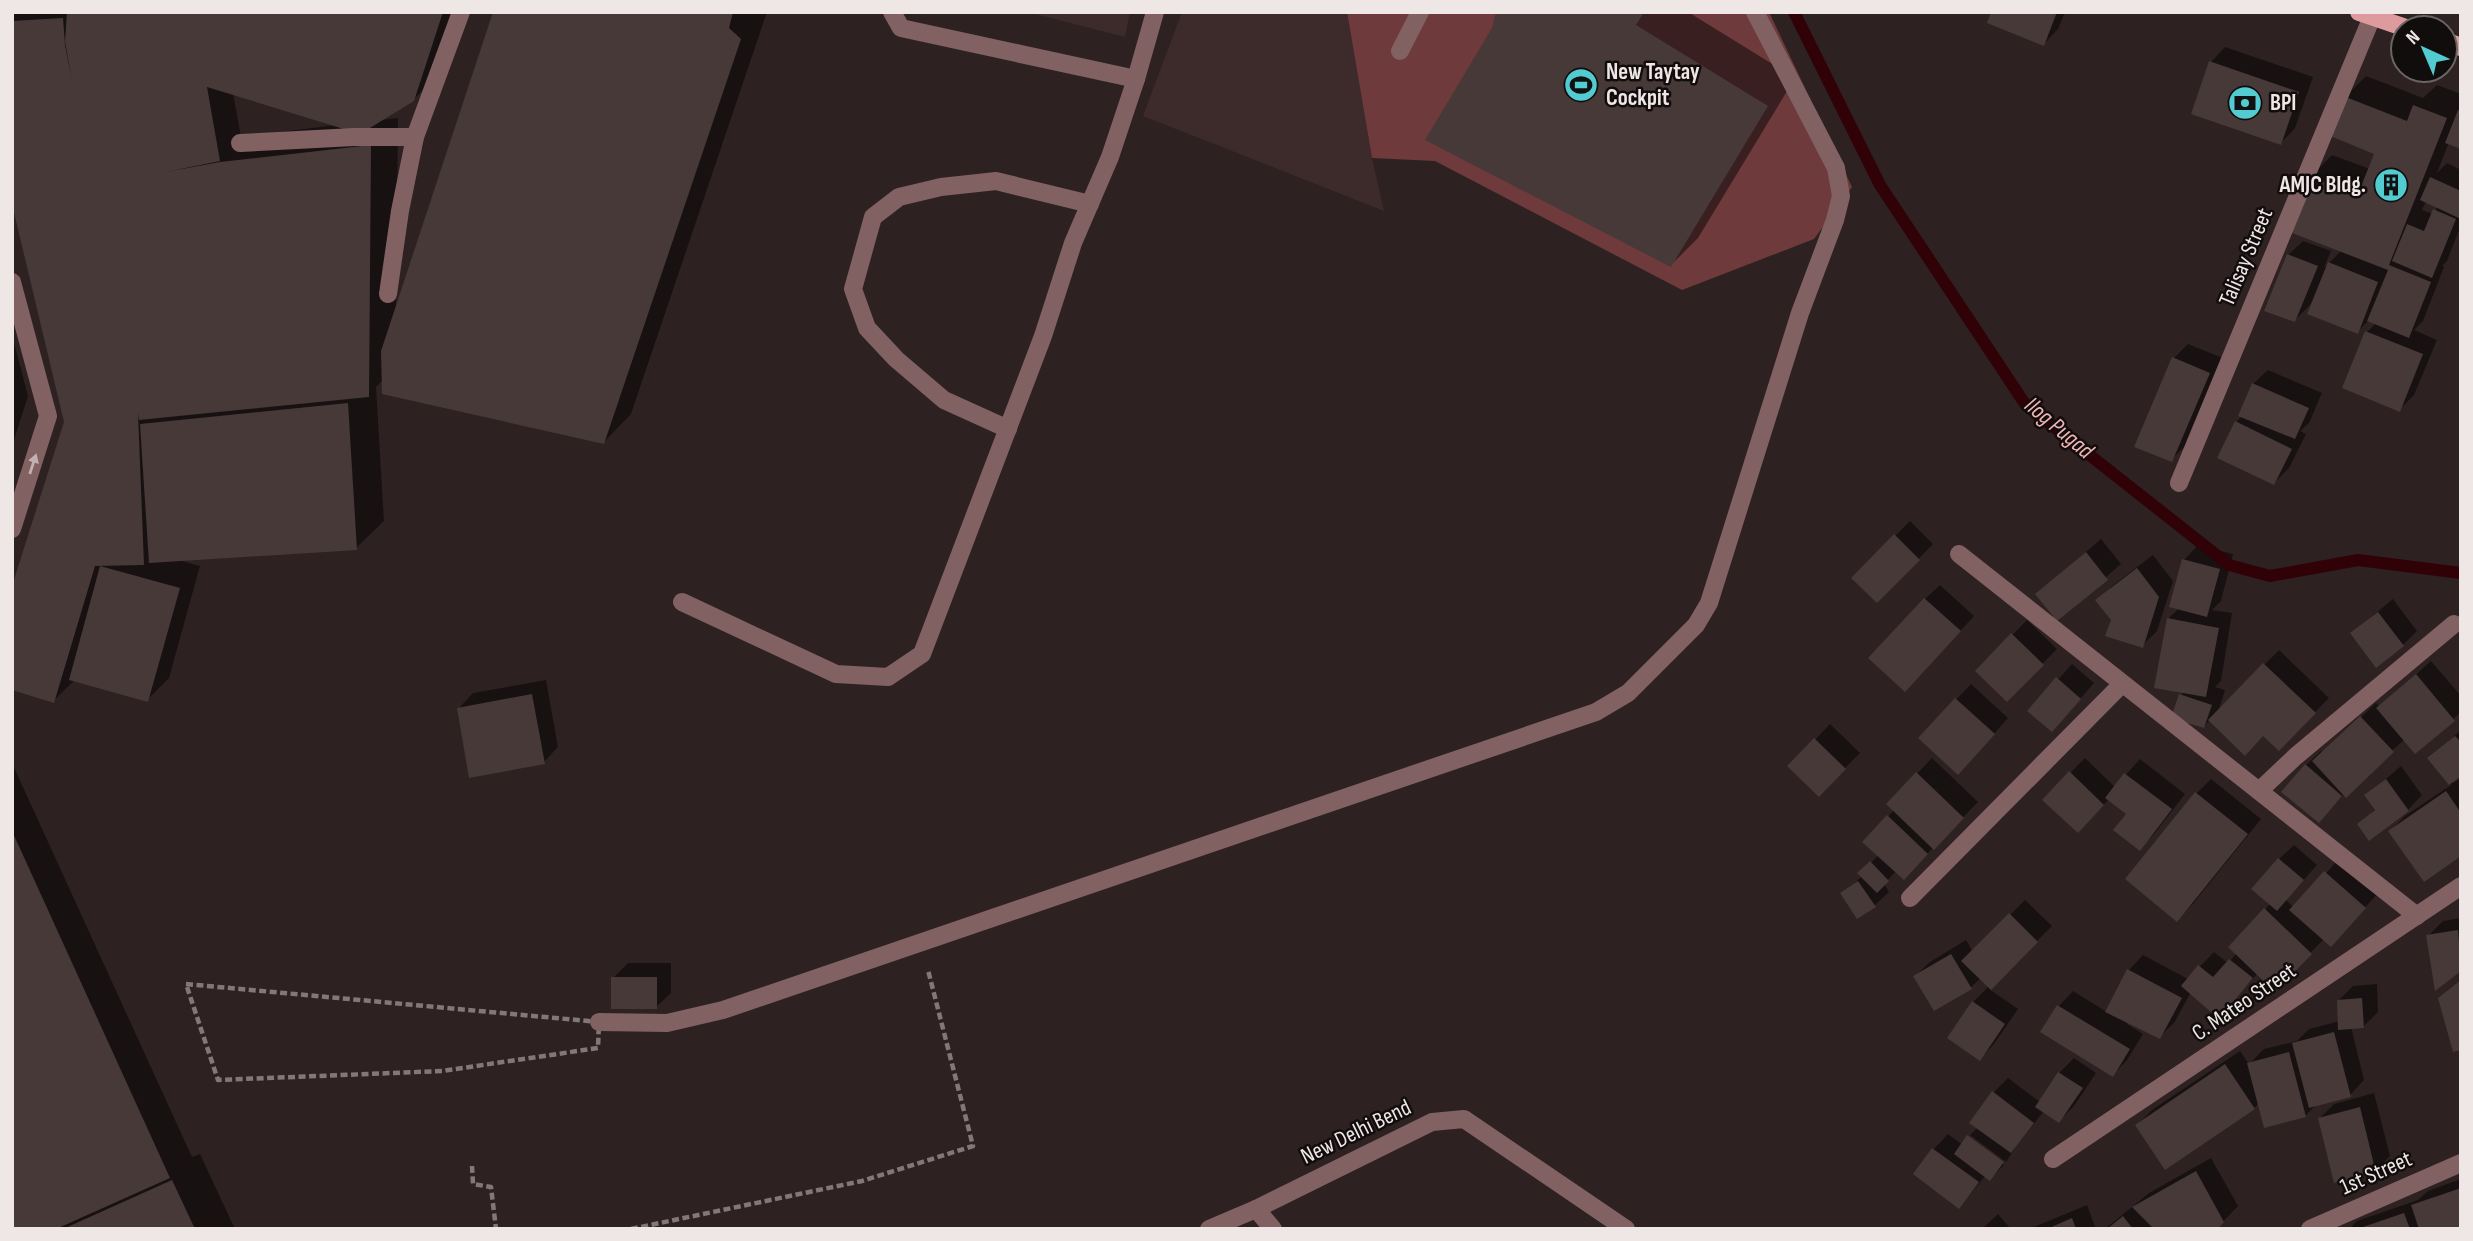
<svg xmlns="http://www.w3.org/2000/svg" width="2473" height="1241" font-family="'Sofia Sans Condensed',sans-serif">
<rect width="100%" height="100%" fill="#2e2121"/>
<!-- built -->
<g fill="#3d2a2a">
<path d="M1027,12H1130L1125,37Z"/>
<path d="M1182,12H1347L1372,158L1384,211L1143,116Z"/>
</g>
<!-- green -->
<path fill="#6e3a3c" d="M1347,12H1769L1852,187L1814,239L1682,290L1435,161L1372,158Z"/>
<!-- shadow -->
<g fill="#0007" fill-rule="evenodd">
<path d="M12,12H460L441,72L413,100L380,120L398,118L396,310L496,12H767L631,414L604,442L384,379L376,387L384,521L356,548L178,560L200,566L169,678L147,700L75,680L53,701L65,422L12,197ZM233,93L336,125L241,137Z"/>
<path d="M1499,12H1688L1795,78L1698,238L1671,265L1500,18Z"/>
<path d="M1993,12H2065L2058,29L2044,44Z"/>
<path d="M2225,47L2313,77L2295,128L2281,143L2211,62Z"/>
<path d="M2366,76L2423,98L2437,85L2461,94V147L2449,142L2437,173L2447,163L2461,170V225L2447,261L2442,266L2444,267L2423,321L2414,330L2437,340L2414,395L2399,410L2367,332L2376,323L2369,320L2357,332L2314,301L2295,320L2288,255L2303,241L2331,251L2324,268L2341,251L2311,176L2332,155L2370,169L2377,153L2345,97ZM2426,201L2438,206L2433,214L2422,210Z"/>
<path d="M12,335L28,396L12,446Z"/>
<path d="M2188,344L2223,358L2186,445L2171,460L2174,358Z"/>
<path d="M2268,370L2322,393L2309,423L2300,431L2306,434L2289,468L2274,483L2236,422L2242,416L2253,384Z"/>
<path d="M1910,521L1933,544L1877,601L1853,578Z"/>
<path d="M2101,539L2121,564L2057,619L2037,594Z"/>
<path d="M2198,545L2233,554L2221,601L2212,610L2232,613L2221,681L2215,687L2225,690L2218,712L2279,650L2329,698L2279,749L2264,734L2210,720L2204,726L2181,695L2184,692L2168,619L2179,608L2184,560Z"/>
<path d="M2153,555L2173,581L2157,631L2142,646L2113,620L2098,601L2112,586Z"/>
<path d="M1940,585L1974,616L1920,675L1925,599Z"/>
<path d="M2393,599L2417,631L2403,645L2352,633Z"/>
<path d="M2027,620L2057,649L2007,700L1977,671Z"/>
<path d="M2431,661L2461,696V712L2416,752L2405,739L2345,793L2319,821L2306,765L2321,751L2323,753L2376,703L2380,707Z"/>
<path d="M2072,664L2094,683L2066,715L2030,711Z"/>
<path d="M546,680L558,747L544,762L459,708L473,693Z"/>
<path d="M1971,684L2008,718L1973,758L1920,738Z"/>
<path d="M1830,724L1860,753L1819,794L1790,766Z"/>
<path d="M2461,730V773L2451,781L2453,783L2461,778V854L2390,831L2405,816L2451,785L2430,758Z"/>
<path d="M1932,758L1978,802L1918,863L1896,871L1884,884L1889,892L1874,906L1843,894L1862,876L1860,873L1879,855L1865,842L1894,810L1888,804Z"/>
<path d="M2085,758L2115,787L2140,759L2185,794L2154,834L2140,848L2128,813L2109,799L2093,816L2070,773Z"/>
<path d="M12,763L192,1157L200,1154L235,1229H12Z"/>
<path d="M2401,766L2422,795L2408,810L2360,824L2376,808L2367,795Z"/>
<path d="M2211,779L2261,819L2192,905L2177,920L2127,879L2197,793Z"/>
<path d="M2294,845L2317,865L2286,900L2294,908L2340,858L2379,892L2331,945L2324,939L2275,989L2258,973L2219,1016L2191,992L2174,1023L2159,1037L2128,1022L2127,1024L2143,1034L2127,1060L2113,1075L2042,1032L2059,1006L2073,991L2107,1012L2129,970L2143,955L2188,979L2214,952L2228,963L2237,953L2230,947L2271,903L2279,859Z"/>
<path d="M2025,900L2052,926L1989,989L2018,1009L1994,1044L1980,1059L1973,1002L1989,986L1981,978L1971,987L1915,976L1930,962L1966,940L1973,952Z"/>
<path d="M2461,918V968L2428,936L2443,921Z"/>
<path d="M628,963H671V993L656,1007L613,978Z"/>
<path d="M2377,984L2378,1012L2363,1027H2351L2364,1080L2350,1095L2317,1104L2305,1116L2259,1103L2254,1108L2137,1125L2152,1110L2240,1051L2249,1064L2264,1049L2297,1041L2309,1029L2340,1021L2339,1000L2353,986Z"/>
<path d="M2074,1058L2096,1073L2074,1106L2059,1121L2044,1111L2016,1146L2006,1162L1970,1135L1978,1127L1993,1093L2008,1078L2040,1102L2059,1073Z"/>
<path d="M2374,1093L2390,1156L2375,1171L2320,1118L2334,1104Z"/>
<path d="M1948,1134L1963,1145L1969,1138L2004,1165L1990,1179L1986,1175L1959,1207L1915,1174L1934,1149Z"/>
<path d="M2211,1158L2238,1206L2216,1229H2105L2149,1193Z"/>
<path d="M2461,1179V1229H2349L2357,1221L2418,1200L2428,1191Z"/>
<path d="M2087,1205L2096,1229H2029Z"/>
<path d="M1998,1214L2011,1229H1982Z"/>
</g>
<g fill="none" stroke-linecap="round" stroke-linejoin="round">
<!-- stream -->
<path stroke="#300208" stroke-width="12" d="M1794,12L1880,185L2025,404L2229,565L2270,576L2358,560L2461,573"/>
</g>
<!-- building -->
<g fill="#483939">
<path d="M67,12H443L414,101L360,134L207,87L220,161L166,172L220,162L371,145L369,397L139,420L138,413L144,565L95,566L54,703L12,690V586L64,422L12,204V21L63,18L65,45L72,81L65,41Z"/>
<path d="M493,12H733L729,28L741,39L604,444L382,394L381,351Z"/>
<path d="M1496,12H1644L1636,25L1768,106L1671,267L1425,140L1492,28Z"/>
<path d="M1991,12H2057L2044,46L1987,23Z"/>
<path d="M2209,61L2299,92L2281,145L2191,114Z"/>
<path d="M2343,96L2407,121L2413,105L2447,118L2389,265L2431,282L2409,338L2367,321L2388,270L2287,231L2309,175L2358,194L2374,154L2328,135Z"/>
<path d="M2458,110L2461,111V149L2445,143Z"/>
<path d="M2430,177L2461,191V219L2420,200Z"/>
<path d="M2433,209L2456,219L2432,278L2392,261L2407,224L2424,231Z"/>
<path d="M2287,254L2318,266L2295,322L2264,311Z"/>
<path d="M2328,262L2378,282L2358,334L2307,314Z"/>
<path d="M2365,331L2423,354L2400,412L2342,388Z"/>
<path d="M2172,357L2210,373L2172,462L2134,447Z"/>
<path d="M2252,383L2309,408L2295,439L2238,416Z"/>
<path d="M348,403L357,550L149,563L140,424Z"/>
<path d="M2235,421L2292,449L2274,485L2217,458Z"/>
<path d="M1894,534L1920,560L1877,603L1851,578Z"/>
<path d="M2086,552L2108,580L2057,621L2035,594Z"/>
<path d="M2182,559L2220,569L2207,617L2169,607Z"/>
<path d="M100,566L180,588L148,702L69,680Z"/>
<path d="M2137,568L2159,597L2143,648L2105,636L2111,620L2095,600Z"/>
<path d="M1924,598L1961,631L1905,692L1868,658Z"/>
<path d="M2378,612L2404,646L2376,668L2350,633Z"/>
<path d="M2167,618L2219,628L2206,697L2154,688Z"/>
<path d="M2011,633L2044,665L2007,702L1975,671Z"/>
<path d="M2263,663L2316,713L2279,751L2263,736L2245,756L2208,720Z"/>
<path d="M2416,674L2455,721L2415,754L2376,708Z"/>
<path d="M2056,677L2081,699L2052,732L2027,711Z"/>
<path d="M532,694L545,764L469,778L457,708Z"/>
<path d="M2179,694L2212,705L2204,728L2171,718Z"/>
<path d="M1955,698L1995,734L1958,775L1918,738Z"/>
<path d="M2360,716L2394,752L2346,798L2312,761Z"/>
<path d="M2455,736L2461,742V776L2449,785L2427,758Z"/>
<path d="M1814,738L1846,769L1819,797L1787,766Z"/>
<path d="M2305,764L2342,796L2319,823L2281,792Z"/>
<path d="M2069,771L2104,805L2078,833L2042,800Z"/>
<path d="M1916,772L1964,818L1934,850L1886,804Z"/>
<path d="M2124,773L2172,809L2140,851L2113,830L2126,814L2105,798Z"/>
<path d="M2386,779L2409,811L2369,841L2357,824L2375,810L2364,795Z"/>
<path d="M2446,791L2461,813V856L2424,882L2388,831Z"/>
<path d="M2195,792L2248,834L2177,922L2125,879Z"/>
<path d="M1887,815L1928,854L1904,880L1862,842Z"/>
<path d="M12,831L170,1178L56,1229H12Z"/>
<path d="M2278,858L2304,880L2277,911L2251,889Z"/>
<path d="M1870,861L1889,881L1877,893L1857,873Z"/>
<path d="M2324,871L2366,908L2331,947L2289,910Z"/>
<path d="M1858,881L1876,907L1857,919L1840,893Z"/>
<path d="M2264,908L2312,954L2275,992L2228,947Z"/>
<path d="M2009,913L2038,942L1991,990L1961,961Z"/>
<path d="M2458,930L2461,971L2435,991L2426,935Z"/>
<path d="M1951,954L1972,989L1934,1011L1913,976Z"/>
<path d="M2229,959L2253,978L2219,1019L2181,986L2198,965L2213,977Z"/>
<path d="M2127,969L2182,998L2160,1039L2105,1012Z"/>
<rect x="611" y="977" width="46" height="32"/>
<path d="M2461,980V1050L2453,1052L2438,998Z"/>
<path d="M2362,998L2364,1028L2338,1030L2337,1000Z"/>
<path d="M1972,1001L2005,1024L1980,1061L1947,1038Z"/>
<path d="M2057,1005L2130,1049L2113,1077L2040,1032Z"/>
<path d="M2334,1032L2351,1097L2309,1108L2292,1043Z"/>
<path d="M2289,1052L2306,1117L2264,1128L2247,1063Z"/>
<path d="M2225,1064L2255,1109L2165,1170L2135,1125Z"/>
<path d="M2058,1072L2083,1088L2059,1123L2035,1107Z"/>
<path d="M1992,1091L2034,1123L2011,1153L1969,1123Z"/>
<path d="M2360,1107L2376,1173L2334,1183L2318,1118Z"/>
<path d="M1967,1135L2004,1162L1990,1181L1954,1154Z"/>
<path d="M1932,1148L1979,1182L1959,1209L1913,1174Z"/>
<path d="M2196,1171L2224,1222L2218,1229H2154L2132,1207Z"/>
<path d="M172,1180L195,1229H63Z"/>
<path d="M2461,1188V1229H2419L2411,1205Z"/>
<path d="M2404,1213L2410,1229H2360V1228Z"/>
<path d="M2123,1216L2133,1229H2107Z"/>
<path d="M2072,1218L2076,1229H2047Z"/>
</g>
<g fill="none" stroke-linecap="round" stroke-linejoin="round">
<!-- path -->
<g stroke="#837878" stroke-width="4.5" stroke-dasharray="7 3.5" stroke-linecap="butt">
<path d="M186,984L599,1022L598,1048L442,1071L218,1080Z"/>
<path d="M472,1166L473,1184L491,1187L496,1229"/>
<path d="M631,1229L862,1181L973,1146L928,970"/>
</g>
<!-- service -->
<g stroke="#816161" stroke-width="18">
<path d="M892,12L901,28L1136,79"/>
<path d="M1400,51L1420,12"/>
<path d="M240,143L354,137H415"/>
<path d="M388,294L400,211L415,137L461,12"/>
<path d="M1008,429L944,400L896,359L867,328L853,289L873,217L899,197L941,187L996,181L1090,204"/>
<path d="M682,602L836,674L888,677L922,654L1043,336L1073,243L1110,157L1136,79L1155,12"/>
<path d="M599,1022L667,1023L723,1010L1596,712L1628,693L1696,625L1709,603L1800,313L1835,220L1841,196L1836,168L1755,12"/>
</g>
<!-- minor -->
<g stroke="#816161" stroke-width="18">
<path d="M12,282L48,416L12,529"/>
<path d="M2179,483L2374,12"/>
<path d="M1959,554L2417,916"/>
<path d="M2259,791L2296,756L2454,624"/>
<path d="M1910,898L2122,684"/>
<path d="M2053,1159L2461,886"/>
<path d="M1256,1209L1273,1229"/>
<path d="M1209,1229L1256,1209L1432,1122L1464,1119L1626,1229"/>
<path d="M2310,1229L2461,1163"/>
</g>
<!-- primary -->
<g stroke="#de9b9d" stroke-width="18">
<path d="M2359,12L2406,28"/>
<path d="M2445,41L2461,47"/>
</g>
</g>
<!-- one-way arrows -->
<defs><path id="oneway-solid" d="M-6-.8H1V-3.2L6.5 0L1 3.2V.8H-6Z" transform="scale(1.75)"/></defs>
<use fill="#c3b1b1" href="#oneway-solid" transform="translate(33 464) rotate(-72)"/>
<!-- icons -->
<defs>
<g id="stadium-disc" transform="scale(1.75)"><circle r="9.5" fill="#52ccd0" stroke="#120d0d"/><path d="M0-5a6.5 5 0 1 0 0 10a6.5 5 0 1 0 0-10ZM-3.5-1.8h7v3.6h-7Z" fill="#111"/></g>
<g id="bank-disc" transform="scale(1.75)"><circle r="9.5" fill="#52ccd0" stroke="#120d0d"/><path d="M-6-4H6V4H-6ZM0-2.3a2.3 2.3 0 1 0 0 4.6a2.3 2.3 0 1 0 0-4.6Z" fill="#111"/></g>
<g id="building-disc" transform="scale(1.75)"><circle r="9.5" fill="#52ccd0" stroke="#120d0d"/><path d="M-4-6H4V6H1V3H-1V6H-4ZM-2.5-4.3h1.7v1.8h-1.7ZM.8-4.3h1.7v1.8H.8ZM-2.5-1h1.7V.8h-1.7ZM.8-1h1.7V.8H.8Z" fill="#111"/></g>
</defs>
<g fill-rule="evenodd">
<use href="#stadium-disc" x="1581" y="85"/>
<use href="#bank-disc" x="2245" y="103"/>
<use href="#building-disc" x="2391" y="185"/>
</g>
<g text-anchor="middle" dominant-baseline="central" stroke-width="5" stroke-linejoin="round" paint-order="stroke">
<!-- poi labels -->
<g font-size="23" font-weight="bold" fill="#efe6e6" stroke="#120d0d" text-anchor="start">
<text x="1606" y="72">New Taytay<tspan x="1606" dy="26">Cockpit</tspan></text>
<text x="2270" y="103">BPI</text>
<text x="2366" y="185" text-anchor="end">AMJC Bldg.</text>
</g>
<!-- street labels -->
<g font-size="23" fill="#efe6e6" stroke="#120d0d">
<text transform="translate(2246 257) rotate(-67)">Talisay Street</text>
<text transform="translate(2244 1002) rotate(-34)">C. Mateo Street</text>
<text transform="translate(1356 1132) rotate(-26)">New Delhi Bend</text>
<text transform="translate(2376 1173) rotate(-24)">1st Street</text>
</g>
<!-- water labels -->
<g font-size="24" font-style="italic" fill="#f3b4b5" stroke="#120d0d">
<text transform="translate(2059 428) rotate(40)">Ilog Pugad</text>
</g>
</g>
<!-- border -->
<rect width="2473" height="1241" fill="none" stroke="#efe6e6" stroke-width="28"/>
<!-- north arrow -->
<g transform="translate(2424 49) rotate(316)"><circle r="33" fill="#120d0d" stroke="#6a6464" stroke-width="2"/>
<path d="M0-5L12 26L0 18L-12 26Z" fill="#52ccd0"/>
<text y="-10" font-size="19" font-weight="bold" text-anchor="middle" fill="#efe6e6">N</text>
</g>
</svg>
